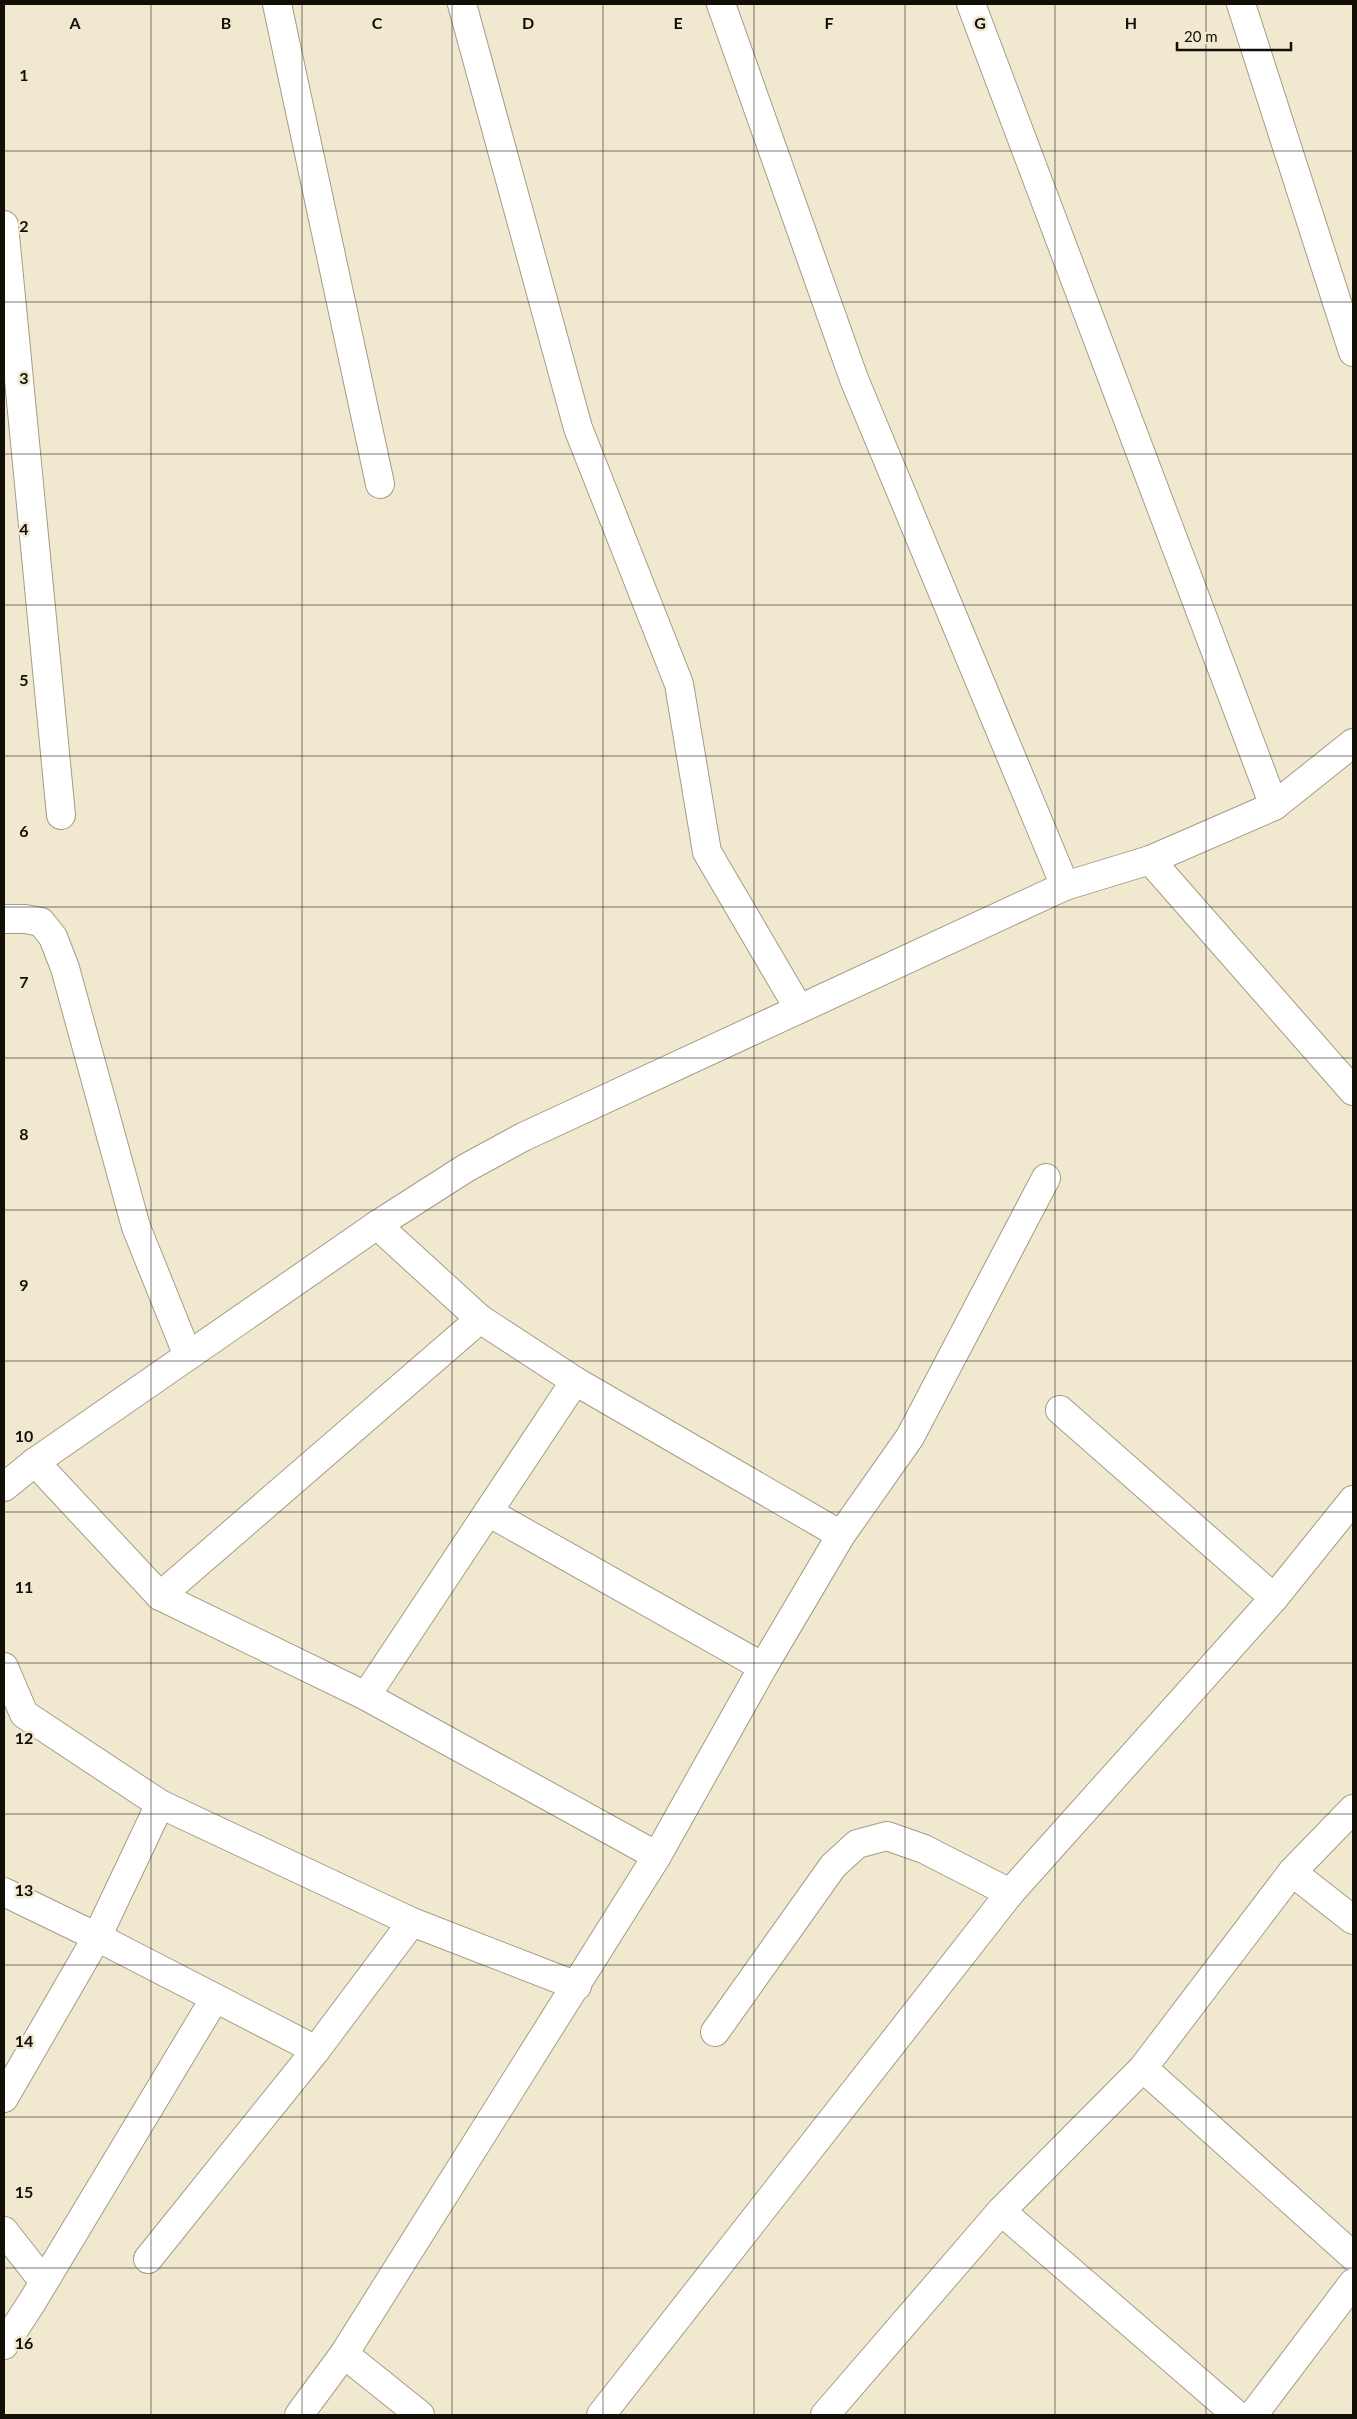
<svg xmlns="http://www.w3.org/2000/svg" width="1357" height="2419" font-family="Lato,sans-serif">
<rect width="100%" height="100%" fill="#f1e8d0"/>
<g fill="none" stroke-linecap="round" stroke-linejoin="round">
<!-- minor casing -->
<g stroke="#a59c86" stroke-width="30">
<g id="minor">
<path d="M277,4L380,484"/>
<path d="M462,4L578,428L679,684L707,852L799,1009"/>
<path d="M721,4L854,379L1065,886"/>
<path d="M971,4L1274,806"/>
<path d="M1241,4L1353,352"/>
<path d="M4,225L61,815"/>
<path d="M1150,860L1353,1091"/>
<path d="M4,919H25L41,922L53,937L65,968L136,1227L188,1356"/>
<path d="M377,1225L480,1319L575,1381L841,1535"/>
<path d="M1060,1410L1274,1598"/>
<path d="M35,1462L160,1596L366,1696L657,1856"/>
<path d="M4,1487L35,1462L377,1225L466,1168L523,1137L1065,886L1150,860L1274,806L1353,743"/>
<path d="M488,1512L763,1667"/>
<path d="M160,1596L480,1319"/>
<path d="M4,1667L24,1714L160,1804L412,1922L577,1986"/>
<path d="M366,1696L575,1381"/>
<path d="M1292,1872L1353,1920"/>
<path d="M4,1892L97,1937L316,2050"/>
<path d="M715,2032L833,1866L857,1844L887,1836L924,1849L1010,1893"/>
<path d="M1143,2068L1353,2256"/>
<path d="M4,2098L97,1937L160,1804"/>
<path d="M1001,2211L1237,2415"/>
<path d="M4,2231L44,2282"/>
<path d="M148,2259L316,2050L412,1922"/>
<path d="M4,2345L32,2302L215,1998"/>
<path d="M344,2354L420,2415"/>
<path d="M299,2415L344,2354L657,1856L763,1667L841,1535L910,1437L1046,1178"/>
<path d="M601,2415L1010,1893L1274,1598L1353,1500"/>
<path d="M825,2415L1001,2211L1143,2068L1292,1872L1353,1809"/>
<path d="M1253,2415L1353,2283"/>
</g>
</g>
<!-- minor -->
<use href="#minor" stroke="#fff" stroke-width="28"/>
</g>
<!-- grid -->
<path fill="none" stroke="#120f07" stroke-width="1" stroke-opacity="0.55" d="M151,4V2415M302,4V2415M452,4V2415M603,4V2415M754,4V2415M905,4V2415M1055,4V2415M1206,4V2415M4,151H1353M4,302H1353M4,454H1353M4,605H1353M4,756H1353M4,907H1353M4,1058H1353M4,1210H1353M4,1361H1353M4,1512H1353M4,1663H1353M4,1814H1353M4,1965H1353M4,2117H1353M4,2268H1353"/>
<g font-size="16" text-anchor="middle" font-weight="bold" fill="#120f07" stroke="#f1e8d0" stroke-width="5" stroke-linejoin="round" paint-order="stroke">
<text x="75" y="29">A</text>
<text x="226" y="29">B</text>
<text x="377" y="29">C</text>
<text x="528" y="29">D</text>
<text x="678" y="29">E</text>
<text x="829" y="29">F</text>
<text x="980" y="29">G</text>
<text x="1131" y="29">H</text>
<text x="24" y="81">1</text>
<text x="24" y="232">2</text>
<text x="24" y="384">3</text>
<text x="24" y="535">4</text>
<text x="24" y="686">5</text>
<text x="24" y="837">6</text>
<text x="24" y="988">7</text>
<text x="24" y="1140">8</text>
<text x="24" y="1291">9</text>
<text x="24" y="1442">10</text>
<text x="24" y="1593">11</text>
<text x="24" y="1744">12</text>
<text x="24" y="1896">13</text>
<text x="24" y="2047">14</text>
<text x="24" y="2198">15</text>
<text x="24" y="2349">16</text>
</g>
<!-- border -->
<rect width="1357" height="2419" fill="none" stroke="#120f07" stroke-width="10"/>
<!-- scale -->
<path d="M1177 42v8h114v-8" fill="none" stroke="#120f07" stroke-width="2.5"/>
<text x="1184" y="42" font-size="15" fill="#120f07" stroke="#f1e8d0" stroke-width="4" paint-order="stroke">20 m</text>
</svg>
